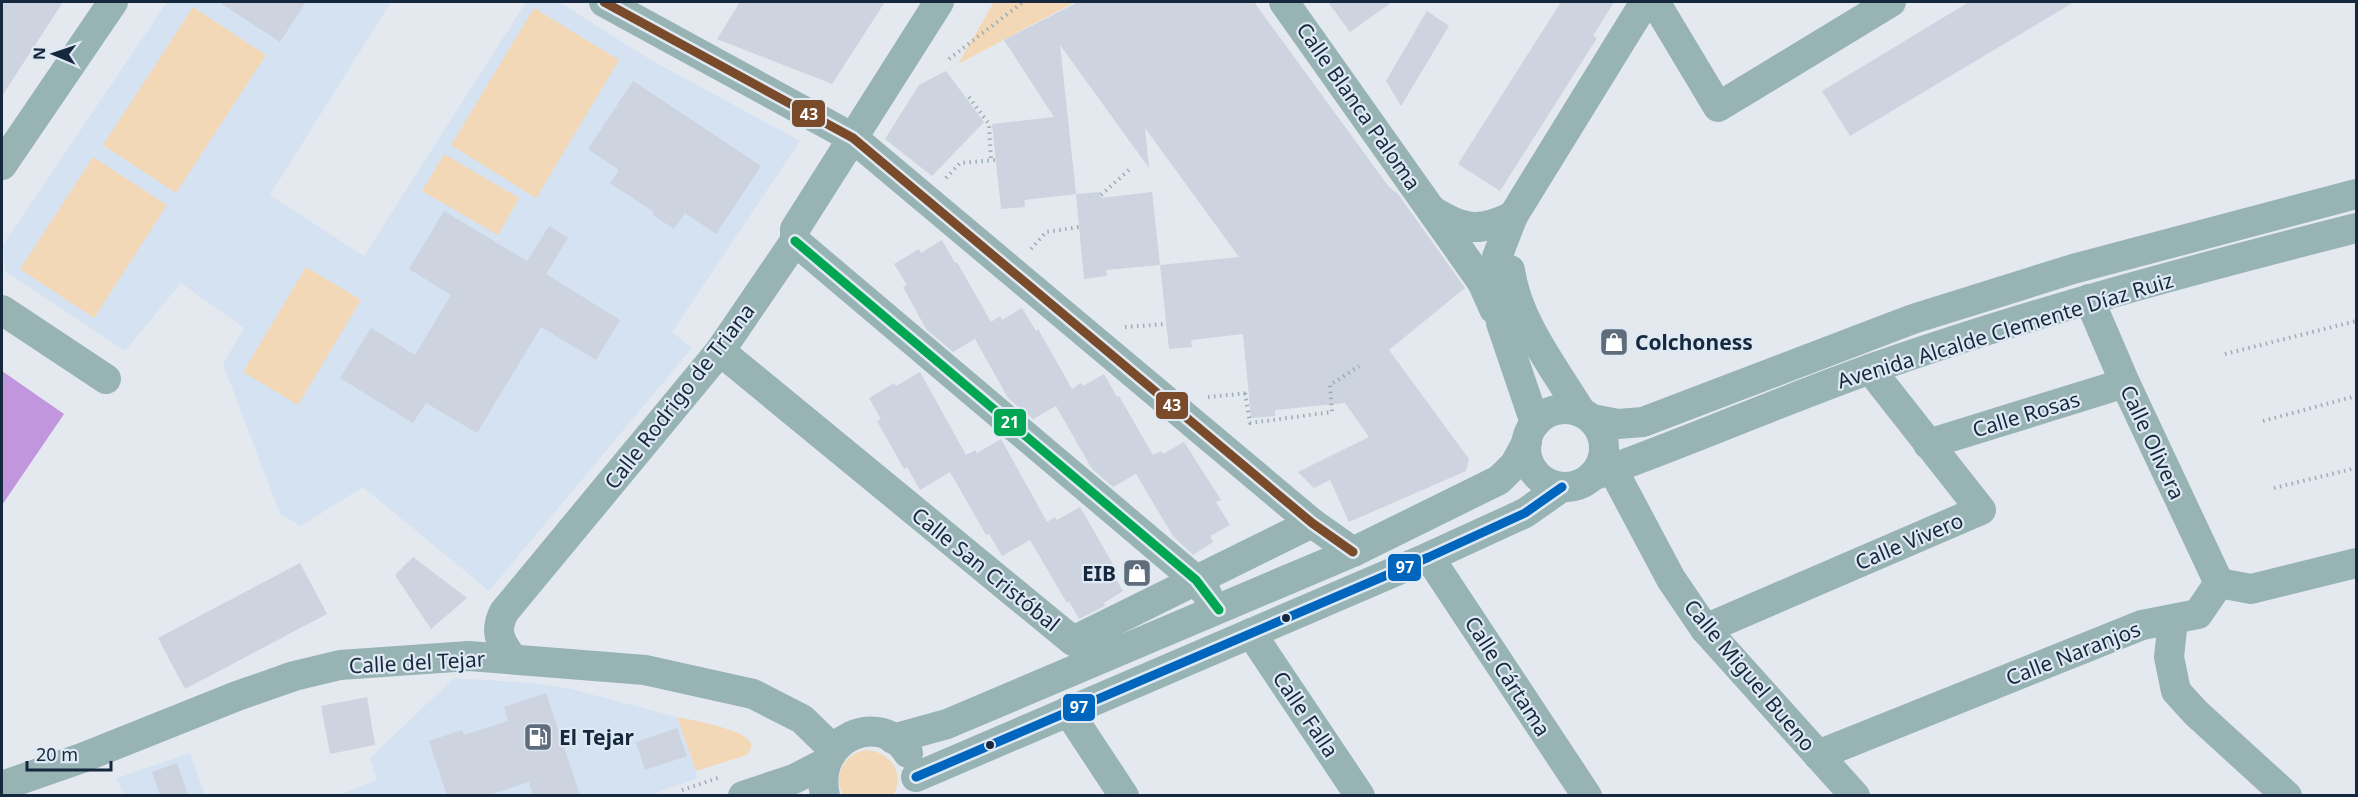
<svg xmlns="http://www.w3.org/2000/svg" width="2358" height="797" font-family="'Noto Sans',sans-serif">
<rect width="100%" height="100%" fill="#e4e9ef"/>
<!-- built -->
<g fill="#d5e2f2">
<path d="M167,2H391L270,195L364,256L526,2H559L651,60L800,141L672,332L692,348L489,591L363,487L301,526L280,514L223,364L244,328L181,283L125,351L5,271L3,245Z"/>
<path d="M454,678L534,683L571,689L677,717L698,778L647,796H336L377,780L370,758Z"/>
<path d="M190,753L205,795H123L117,778Z"/>
</g>
<!-- green -->
<g fill="#f2d8b7">
<path d="M994,2H1075L958,64Z"/>
<path d="M193,7L266,55L176,193L103,145Z"/>
<path d="M534,8L619,60L536,198L451,145Z"/>
<path d="M444,154L519,198L498,235L422,191Z"/>
<path d="M93,157L167,205L94,318L20,269Z"/>
<path d="M306,267L361,300L298,405L243,372Z"/>
<path d="M677,717C692,720 743,729 750,742C753,747 750,751 747,755L696,771Z"/>
<path d="M865,750C890,751 906,773 893,796L843,795C832,775 844,755 865,750Z"/>
</g>
<!-- water -->
<path fill="#c196dd" d="M2,371L64,414L2,505Z"/>
<!-- building -->
<g fill="#cdd3df">
<path d="M2,2H63L2,96Z"/>
<path d="M219,2H306L280,42Z"/>
<path d="M740,2H885L832,84L717,39Z"/>
<path d="M1078,2H1254L1389,187L1398,194L1465,288L1389,350L1469,459L1466,471L1349,522L1330,480L1314,488L1298,472L1369,437L1345,403L1275,410V416L1251,418L1243,334L1191,340L1192,347L1169,349L1160,265L1239,257L1145,128L1149,168L1060,45L1076,194L1024,200L1025,207L1001,209L992,124L1054,117L1004,40Z"/>
<path d="M1328,2H1392L1350,32Z"/>
<path d="M1561,2H1614L1593,36L1597,38L1500,191L1458,164Z"/>
<path d="M1969,2H2074L1850,136L1822,91Z"/>
<path d="M1427,11L1449,26L1401,106L1386,81Z"/>
<path d="M946,71L984,122L932,176L885,139L919,85Z"/>
<path d="M633,81L761,166L716,234L685,213L674,229L653,215L654,212L610,183L619,170L588,149Z"/>
<path d="M1100,192L1101,198L1152,192L1160,265L1106,270L1107,276L1084,279L1076,194Z"/>
<path d="M444,211L527,261L549,226L568,238L546,274L620,320L596,360L541,327L477,433L426,403L413,423L340,378L371,328L415,355L451,295L409,269Z"/>
<path d="M942,240L955,263L957,262L991,322L1000,316L1002,320L1022,308L1036,331L1038,329L1072,389L1081,383L1083,386L1104,374L1117,397L1119,396L1153,455L1161,451L1163,454L1184,442L1221,500L1216,502L1230,525L1210,536L1213,542L1193,555L1173,536L1136,474L1113,487L1092,469L1056,406L1033,419L1008,398L975,339L953,352L926,329L903,287L907,285L894,264L919,249L921,253Z"/>
<path d="M920,372L966,455L975,450L977,453L1001,439L1047,522L1055,517L1057,520L1080,507L1114,566L1110,569L1123,591L1104,603L1105,606L1079,619L1069,601L1067,603L1030,540L1002,556L989,534L986,535L950,472L920,490L907,467L904,469L877,421L881,419L869,398L894,383L896,386Z"/>
<path d="M413,557L467,598L431,629L395,575Z"/>
<path d="M300,563L327,614L185,689L158,638Z"/>
<path d="M546,693L580,795H533L529,782L489,795H447L429,741L462,730L464,735L508,721L504,707Z"/>
<path d="M367,697L375,745L330,754L321,706Z"/>
<path d="M677,728L687,756L645,770L636,742Z"/>
<path d="M177,763L188,795H160L152,772Z"/>
</g>
<g fill="none" stroke-linecap="round" stroke-linejoin="round">
<!-- path -->
<g stroke="#9caeb2" stroke-width="4" stroke-dasharray="1.5 4.5" stroke-linecap="butt">
<path d="M949,59L1023,2"/>
<path d="M969,97L989,124L991,160"/>
<path d="M946,178L960,163L996,160"/>
<path d="M1101,195L1131,168"/>
<path d="M1031,249L1046,232L1079,227"/>
<path d="M1125,327L1166,324"/>
<path d="M2225,354L2356,321"/>
<path d="M1245,393L1250,423L1332,412L1330,385L1359,366"/>
<path d="M1208,397L1249,393"/>
<path d="M2263,421L2356,396"/>
<path d="M2274,488L2356,468"/>
<path d="M682,790L721,777"/>
</g>
<!-- minor -->
<g stroke="#97b3b4" stroke-width="30">
<path d="M604,2L853,138L1312,523L1353,552"/>
<path d="M1284,2L1463,255L1482,282L1494,309"/>
<path d="M1655,2L1718,107L1891,2"/>
<path d="M2,165L113,2"/>
<path d="M1433,211C1465,231 1480,232 1513,216"/>
<path d="M795,241L1196,580L1207,594"/>
<path d="M1510,270C1517,321 1555,369 1581,412"/>
<path d="M2089,299L2125,383L2219,583"/>
<path d="M2,310L106,379"/>
<path d="M720,351L1073,641L1312,523"/>
<circle cx="1565" cy="448" r="39"/>
<path d="M1592,419L1618,424L1643,422L1913,319L2073,269L2356,194"/>
<path d="M1535,423L1501,323L1496,281L1497,257L1513,216L1645,2"/>
<path d="M1928,444L2125,383"/>
<path d="M1604,453L1671,579L1705,629L1855,796"/>
<path d="M1592,476C1688,442 1780,401 1876,367C2033,312 2195,269 2356,228"/>
<path d="M1429,557L1587,796"/>
<path d="M2173,620L2169,657L2176,691L2196,713L2287,796"/>
<path d="M1705,629L1981,510L1870,369"/>
<path d="M1251,633L1360,796"/>
<path d="M513,659C500,642 494,632 504,612L720,351L795,241V229L939,2"/>
<path d="M1068,711L1124,796"/>
<path d="M893,739L947,724L1353,552L1499,480L1515,464L1527,442"/>
<path d="M1818,755L2142,625L2198,614L2219,583L2251,589L2356,563"/>
<path d="M916,777L1429,557L1525,513L1562,487"/>
<path d="M2,786L82,758L237,696L294,676L340,665L469,656L645,670L753,694L802,719L833,749"/>
<path d="M743,796L794,779L825,763"/>
<path d="M825,796C812,737 881,709 908,753"/>
</g>
<!-- bus-1 casing -->
<g stroke="#dfe9f4" stroke-width="14">
<path id="bus-1" d="M916,777L1429,557L1525,513L1562,487"/>
</g>
<!-- bus-2 casing -->
<g stroke="#dfe9f4" stroke-width="14">
<path id="bus-2" d="M604,2L853,138L1312,523L1353,552"/>
</g>
<!-- bus-3 casing -->
<g stroke="#dfe9f4" stroke-width="14">
<path id="bus-3" d="M795,241L1196,580L1219,610"/>
</g>
<!-- bus-1 -->
<use href="#bus-1" stroke="#0065bd" stroke-width="9"/>
<!-- bus-2 -->
<use href="#bus-2" stroke="#7a4b2a" stroke-width="9"/>
<!-- bus-3 -->
<use href="#bus-3" stroke="#00a651" stroke-width="9"/>
</g>
<!-- icons -->
<defs>
<g id="shop-square" transform="scale(1.5)"><rect x="-9" y="-9" width="18" height="18" rx="4" fill="#5e6c7b" stroke="#dfe9f4"/><path d="M-5-2.5h2.3a2.7 3.5 0 0 1 5.4 0H5L5.5 6h-11ZM-1.5-2.5h3a1.5 2.3 0 0 0-3 0Z" fill="#fff"/></g>
<g id="fuel-square" transform="scale(1.5)"><rect x="-9" y="-9" width="18" height="18" rx="4" fill="#5e6c7b" stroke="#dfe9f4"/><path d="M-5.5-6h7V0h2V4h1.3V-2.5L3-4.5l.8-.8L6-3V5H2.5V1h-1V6h-7ZM-4.2-4.7v3.2H.2V-4.7Z" fill="#fff"/></g>
</defs>
<g fill-rule="evenodd">
<use href="#shop-square" x="1614" y="342"/>
<use href="#shop-square" x="1137" y="573"/>
<use href="#fuel-square" x="538" y="737"/>
</g>
<!-- markers -->
<g fill="#16283d" stroke="#dfe9f4" stroke-width="2">
<circle cx="1286" cy="618" r="5"/>
<circle cx="990" cy="745" r="5"/>
</g>
<g text-anchor="middle" dominant-baseline="central" stroke-width="4.5" stroke-linejoin="round" paint-order="stroke">
<!-- street labels -->
<g font-size="21" fill="#16283d" stroke="#dfe9f4">
<text transform="translate(1359 106) rotate(55)">Calle Blanca Paloma</text>
<text transform="translate(2005 330) rotate(-17)">Avenida Alcalde Clemente Díaz Ruiz</text>
<text transform="translate(679 396) rotate(-52)">Calle Rodrigo de Triana</text>
<text transform="translate(2026 414) rotate(-17)">Calle Rosas</text>
<text transform="translate(2153 442) rotate(65)">Calle Olivera</text>
<text transform="translate(1909 541) rotate(-23)">Calle Vivero</text>
<text transform="translate(986 569) rotate(39)">Calle San Cristóbal</text>
<text transform="translate(2073 653) rotate(-21)">Calle Naranjos</text>
<text transform="translate(417 662) rotate(-3)">Calle del Tejar</text>
<text transform="translate(1750 675) rotate(50)">Calle Miguel Bueno</text>
<text transform="translate(1508 676) rotate(57)">Calle Cártama</text>
<text transform="translate(1306 714) rotate(56)">Calle Falla</text>
</g>
<!-- poi labels -->
<g font-size="21" font-weight="bold" fill="#16283d" stroke="#dfe9f4" text-anchor="start">
<text x="1635" y="342">Colchoness</text>
<text x="1116" y="573" text-anchor="end">EIB</text>
<text x="559" y="737">El Tejar</text>
</g>
</g>
<g stroke="#dfe9f4" stroke-width="2">
<rect x="791" y="99" width="35" height="29" rx="6" fill="#7a4b2a"/>
<rect x="1155" y="391" width="34" height="29" rx="6" fill="#7a4b2a"/>
<rect x="993" y="408" width="34" height="29" rx="6" fill="#00a651"/>
<rect x="1387" y="553" width="35" height="29" rx="6" fill="#0065bd"/>
<rect x="1062" y="693" width="34" height="29" rx="6" fill="#0065bd"/>
</g>
<g font-size="16" text-anchor="middle" font-weight="bold" fill="#fff">
<text x="809" y="120">43</text>
<text x="1172" y="411">43</text>
<text x="1010" y="428">21</text>
<text x="1405" y="573">97</text>
<text x="1079" y="713">97</text>
</g>
<!-- border -->
<rect width="2358" height="797" fill="none" stroke="#16283d" stroke-width="6"/>
<!-- north arrow -->
<g transform="translate(54 54) rotate(272)" stroke="#dfe9f4" stroke-width="4.5" paint-order="stroke">
<path d="M0-4.5L10 22L0 15L-10 22Z" fill="#16283d"/>
<text y="-9" font-size="16" font-weight="bold" text-anchor="middle" fill="#16283d">N</text>
</g>
<!-- scale -->
<path d="M27 761v9h84v-9" fill="none" stroke="#16283d" stroke-width="3"/>
<text x="36" y="761" font-size="18" fill="#16283d" stroke="#dfe9f4" stroke-width="4.5" paint-order="stroke">20 m</text>
</svg>
